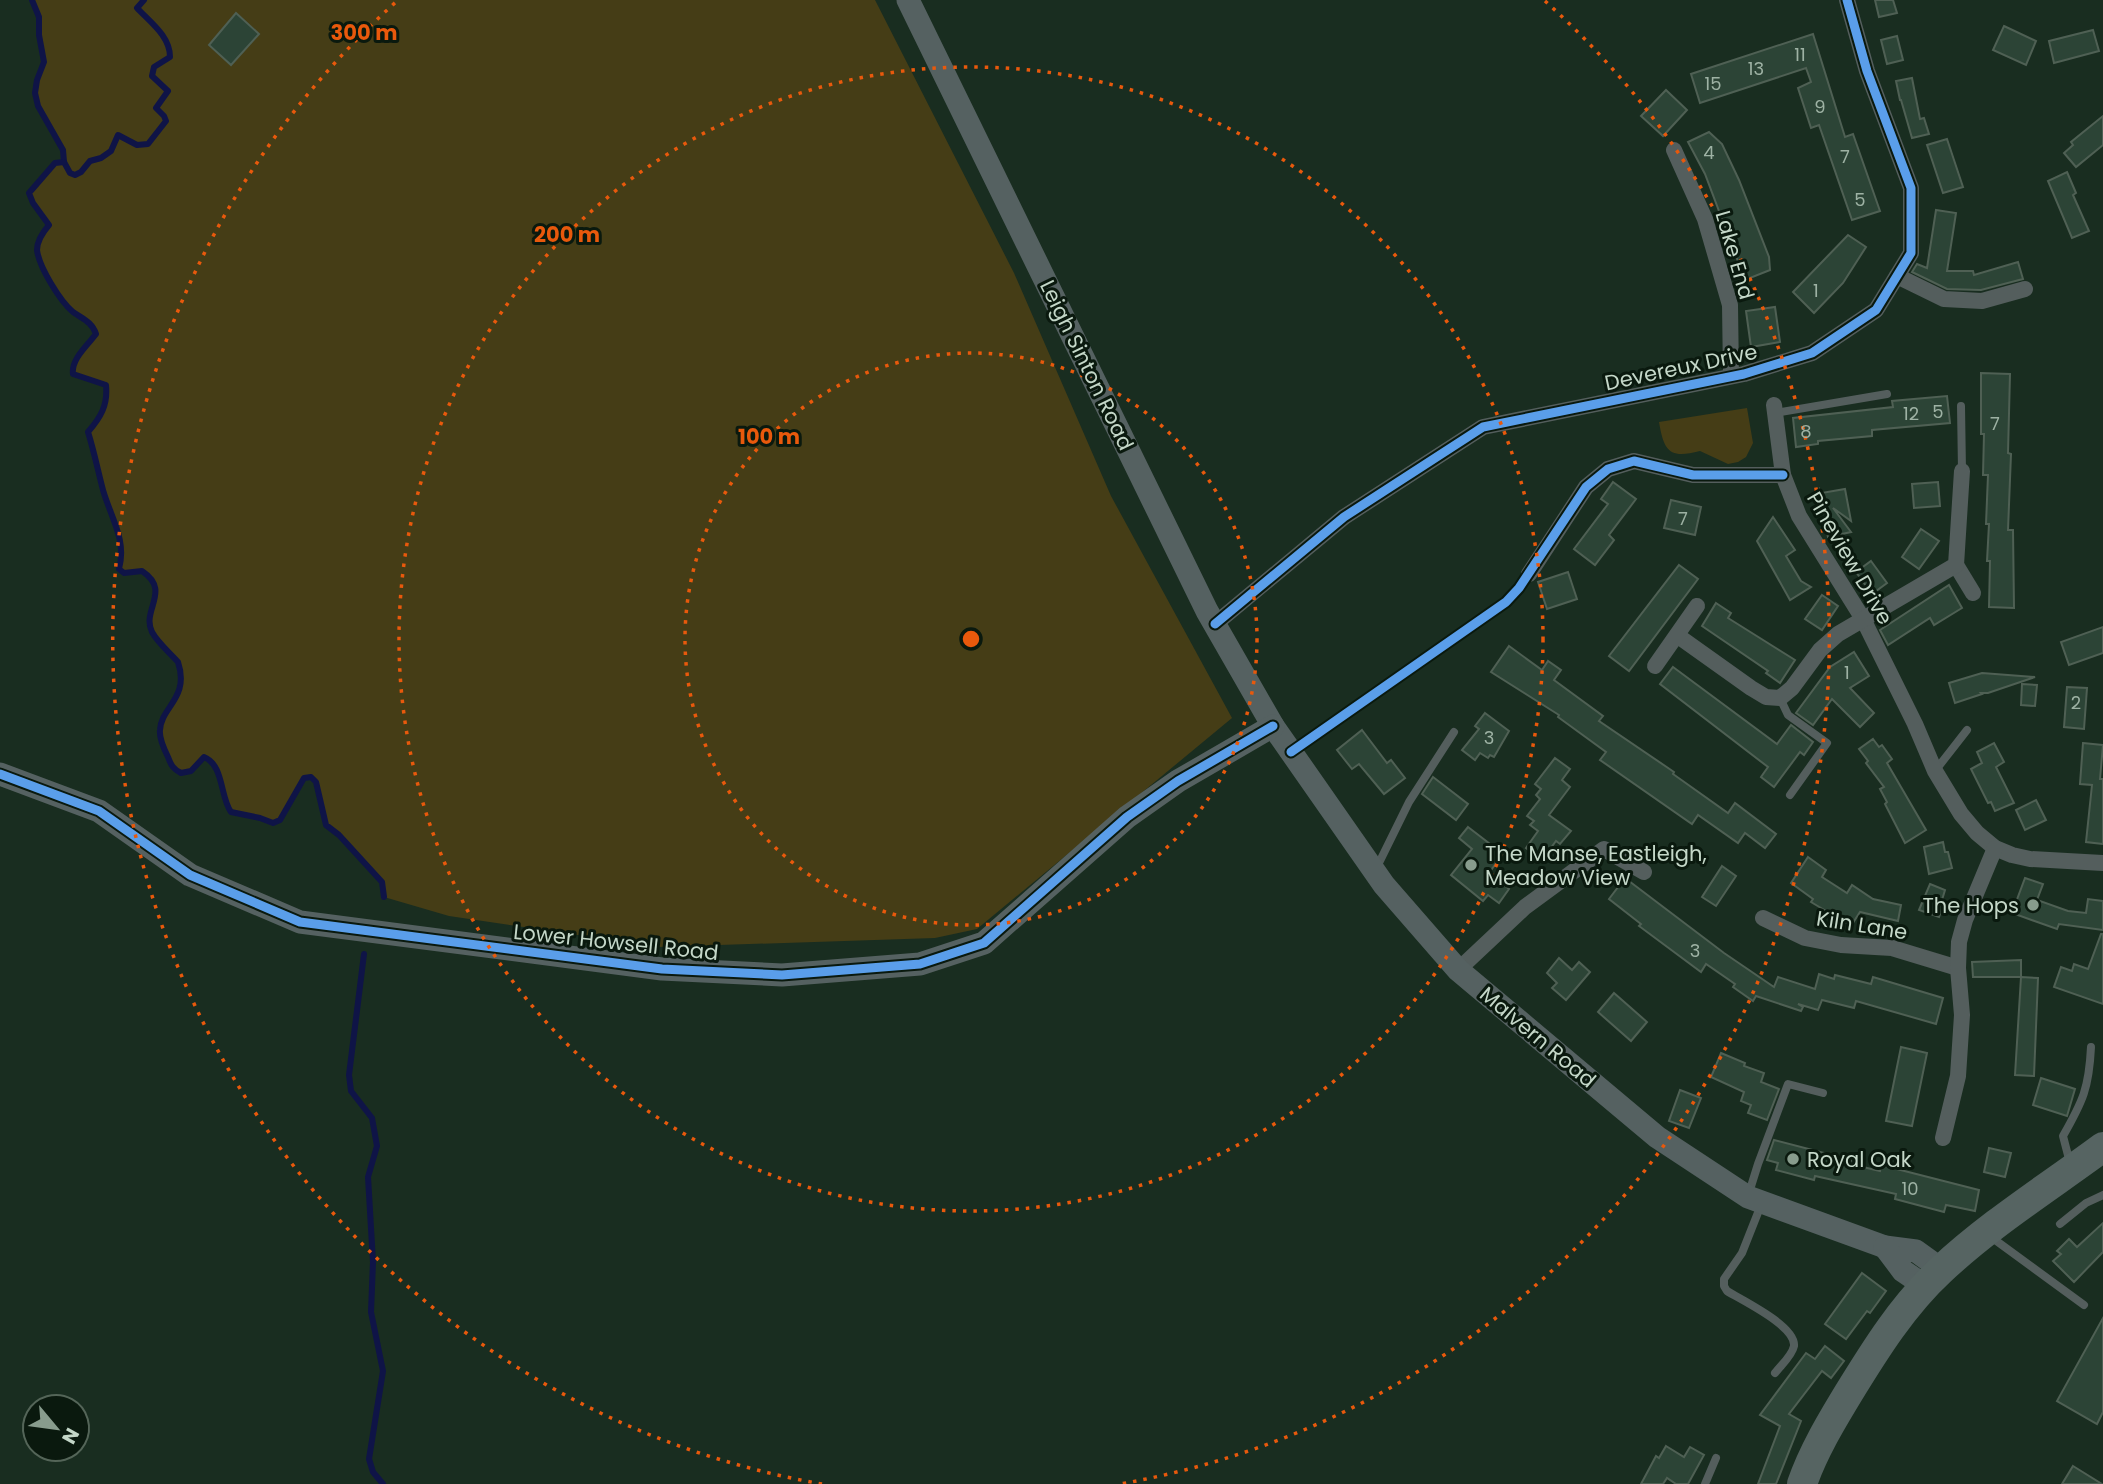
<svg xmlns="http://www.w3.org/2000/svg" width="2103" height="1484" font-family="Poppins,sans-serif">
<rect width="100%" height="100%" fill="#192d20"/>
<!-- green -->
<g fill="#453d16">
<path d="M32,0H875L1014,273L1111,496L1232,718L977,929L935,938L659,947L449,916L384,897L382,882L339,835L326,825L316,782L311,777L304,779L280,820L273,823L260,818L231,812L227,807L218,775L210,759L204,757L191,771L181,773C173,769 171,765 168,757C164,749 159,738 160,730C161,707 190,698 177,662C170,653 158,643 152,632C141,610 172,591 142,571L124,573L119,569C127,540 111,518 103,490C98,471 94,451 88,432C101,417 108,405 106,385C95,379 82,381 73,374C71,359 88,345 96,334C92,322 83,319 73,312C60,301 39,267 37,250C37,241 43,232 48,225L33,203L29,193L55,163L64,162C61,137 40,121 36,96C33,84 40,76 43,65C43,61 40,20 39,15C37,10 34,5 32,0Z"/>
<path d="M1747,408L1753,443L1746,457L1738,462L1728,464L1700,451C1670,459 1664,452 1659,422Z"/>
</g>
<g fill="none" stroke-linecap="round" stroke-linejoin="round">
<!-- stream -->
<g stroke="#0f1447" stroke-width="6">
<path d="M32,0L39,17V35L44,62L37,80L35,93L38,106L63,150L64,162L70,173L75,175L81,172L90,161L101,158L111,151L118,135L137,145L148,144L166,121L164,116L156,108L168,91L152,76L154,67L170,57C170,36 150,22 137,8L144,0"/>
<path d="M64,162L55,163L29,193L33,203L49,225C43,232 37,241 37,250C39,267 60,301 73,312C83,319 92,322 96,334C88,345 71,359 73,374L106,385C108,405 101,417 88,432C94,451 98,471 103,490C111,518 127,540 119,569L124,573L142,571C172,591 141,610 152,632C158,643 170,653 178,662C190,698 161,707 160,730C159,738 164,749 168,757C171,765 173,769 181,773L191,771L204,757C224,765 220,797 231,812L260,818L273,823L280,820L304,778L311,777L316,782L326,825L339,835L382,882L384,897"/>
<path d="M364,954L349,1075L351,1091L372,1118L377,1146L368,1177L373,1262L371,1312L383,1371L369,1459L373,1472L383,1484"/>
</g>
</g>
<!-- building -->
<g fill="#2c4436" stroke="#4f6054" stroke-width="2">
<path d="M1875,0H1893L1897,13L1879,17Z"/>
<path d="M236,13L259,34L231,65L209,45Z"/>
<path d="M2004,26L2036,41L2026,65L1993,50Z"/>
<path d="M2093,30L2099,51L2054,63L2049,41Z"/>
<path d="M1813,34L1845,137L1853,134L1880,211L1852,220L1819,125L1811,128L1798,88L1811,82L1806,68L1700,103L1691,74Z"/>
<path d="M1897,36L1903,60L1887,64L1881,40Z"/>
<path d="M1912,78L1920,119L1924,118L1929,134L1912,138L1901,100H1900L1896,81Z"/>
<path d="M1666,90L1687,110L1663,136L1641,116Z"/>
<path d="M2103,116V145L2076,167L2064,153L2073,145L2071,142Z"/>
<path d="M1709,132L1722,144L1739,180L1769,257L1770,270L1745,280L1705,174L1688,142Z"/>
<path d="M1947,139L1963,187L1943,193L1927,145Z"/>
<path d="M2067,172L2076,193L2073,195L2089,231L2072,238L2048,181Z"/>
<path d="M1936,210L1956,213L1947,271H1973L1974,275L2018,262L2023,279L1981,290L1947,289L1912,272L1917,264L1927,268Z"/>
<path d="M1848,235L1866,247L1843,283L1814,313L1793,292Z"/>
<path d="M1775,307L1780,342L1751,347L1746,311Z"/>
<path d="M1981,373L2010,374L2008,453L2011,454L2008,530H2013L2014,608L1989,607L1990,561H1987L1989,524H1986L1988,475H1983L1984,434H1981Z"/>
<path d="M1947,396L1950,423L1872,430V436L1818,441V444L1796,447L1793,418L1893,407L1892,401Z"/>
<path d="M1613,482L1636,499L1609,535L1614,540L1595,565L1574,549L1608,504L1601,499Z"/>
<path d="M1938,482L1940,506L1914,508L1912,484Z"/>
<path d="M1845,489L1851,521L1833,508L1851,532L1828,537L1822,500L1813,494L1820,493V490L1822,493Z"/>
<path d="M1671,500L1701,507L1695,535L1664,528Z"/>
<path d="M1773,517L1795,550L1786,556L1801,581L1811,587L1790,600L1757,541Z"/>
<path d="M1921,529L1939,541L1919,569L1902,557Z"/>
<path d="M1871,561L1887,583L1872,594L1856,572Z"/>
<path d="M1679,565L1698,579L1629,671L1609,656Z"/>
<path d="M1568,572L1577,599L1547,609L1538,582Z"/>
<path d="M1949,585L1962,608L1934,625L1930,618L1888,645L1880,630Z"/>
<path d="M1822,595L1838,606L1822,630L1805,619Z"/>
<path d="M1716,603L1731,613L1728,618L1795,660L1780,683L1766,673L1768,671L1702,626Z"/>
<path d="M2103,627V653L2069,665L2061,642Z"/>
<path d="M1509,646L1542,670L1548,661L1561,670L1554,680L1603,716L1599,721L1674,772L1673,774L1728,813L1735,803L1776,834L1765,848L1745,833L1738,843L1698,815L1692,824L1600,760L1606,752L1558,717L1559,715L1491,672Z"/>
<path d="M1854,652L1869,676L1850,688L1874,713L1860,727L1832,699L1813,725L1796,713L1830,667Z"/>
<path d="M1673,667L1777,744L1791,725L1813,742L1804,755L1800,752L1774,787L1761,777L1768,767L1660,684Z"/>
<path d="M1982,673L2035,677L1988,693H1981L1982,694L1955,703L1949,683Z"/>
<path d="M2022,684L2037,685L2035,706L2021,705Z"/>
<path d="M2067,687L2087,688L2084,729L2064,727Z"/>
<path d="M1485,713L1509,731L1494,757L1490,755L1488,758L1480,753L1475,760L1462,750L1479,729L1475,726Z"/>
<path d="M1362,730L1387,763L1391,760L1405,778L1384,794L1359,764L1352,769L1337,750Z"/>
<path d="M1873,739L1879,747L1882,745L1892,759L1887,763L1926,830L1905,843L1885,804L1887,802L1880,789L1884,787L1866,763L1868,761L1859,749Z"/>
<path d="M1994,743L2004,762L1996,767L2014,803L1995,811L1991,802L1988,803L1971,769L1982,763L1977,752Z"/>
<path d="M2083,743L2103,745L2100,779H2103V844L2086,842L2092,785L2080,784Z"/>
<path d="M1555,758L1570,769L1562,780L1570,787L1549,815L1571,831L1560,844L1556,841L1542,860L1526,848L1538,831L1530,825L1534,821L1527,816L1540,799L1536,795L1541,789L1535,784Z"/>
<path d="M1433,777L1468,804L1456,820L1422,794Z"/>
<path d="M2036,800L2046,820L2025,830L2016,810Z"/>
<path d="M1468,827L1503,854L1489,873L1509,889L1499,903L1488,895L1483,901L1451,875L1472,849L1459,838Z"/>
<path d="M1943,842L1945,852H1948L1952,868L1929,874L1924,847Z"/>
<path d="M1808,857L1826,870L1822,877L1847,893L1852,885L1873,899L1901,905L1898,921L1860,912L1851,926L1811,902L1813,899L1791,883Z"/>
<path d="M1722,866L1736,876L1716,906L1702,897Z"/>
<path d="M1625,878L1724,953L1774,987L1778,977L1815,989L1819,974L1834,979L1835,975L1871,984L1873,977L1943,998L1936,1024L1856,1001L1854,1008L1822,1000L1818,1010L1798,1004L1803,1007L1801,1011L1756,996L1753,1001L1733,987L1735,984L1706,964L1701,972L1639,926L1641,924L1609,899Z"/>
<path d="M2025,878L2043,884L2037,900L2068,911L2086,913L2088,899L2103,901V930L2059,924L2057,929L2012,913Z"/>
<path d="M1930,884L1945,890L1942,900L1945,901L1939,917L1919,910Z"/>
<path d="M2101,934H2103V1004L2054,987L2061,967L2072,971L2074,964L2088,969Z"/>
<path d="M1559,958L1572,970L1579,962L1590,972L1566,1000L1552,988L1557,983L1547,973Z"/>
<path d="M2021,960V977H1973L1972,962Z"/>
<path d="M2021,977L2038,978L2034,1076L2015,1075Z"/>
<path d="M1614,993L1647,1022L1631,1041L1598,1012Z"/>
<path d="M1901,1047L1927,1053L1912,1126L1886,1121Z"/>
<path d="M1721,1053L1745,1063L1744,1066L1764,1073L1761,1082L1779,1089L1767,1120L1748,1113L1751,1105L1741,1101L1744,1092L1711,1077Z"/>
<path d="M2041,1078L2075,1089L2067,1116L2033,1105Z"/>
<path d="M1680,1090L1701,1098L1689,1128L1669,1121Z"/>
<path d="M1774,1140L1851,1160L1850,1164L1880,1171L1881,1165L1979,1190L1975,1211L1946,1205L1944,1212L1895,1199L1896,1194L1815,1176L1814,1180L1776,1170L1778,1163L1767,1160Z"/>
<path d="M1989,1148L2011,1153L2005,1177L1984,1172Z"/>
<path d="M2103,1223V1252L2074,1282L2053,1261L2061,1254L2057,1251L2069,1239L2077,1247Z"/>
<path d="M1862,1273L1886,1291L1870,1313L1867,1311L1846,1339L1825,1324Z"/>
<path d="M2103,1318V1412L2097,1424L2057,1401Z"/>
<path d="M1825,1346L1844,1361L1831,1378L1822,1371L1789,1414L1801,1421L1776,1484H1758L1780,1426L1760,1415L1806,1353L1815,1359Z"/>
<path d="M1666,1446L1684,1457L1690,1447L1704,1455L1688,1484H1676L1667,1478L1663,1484H1641L1656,1456L1659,1458Z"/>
<path d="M2073,1466L2102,1484H2062Z"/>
</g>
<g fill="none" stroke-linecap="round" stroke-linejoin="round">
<!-- lane -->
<g stroke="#545e5d" stroke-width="8">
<path d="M1961,406L1962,471"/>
<path d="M1775,413L1887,394"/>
<path d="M1780,698L1788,715L1827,743L1790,795"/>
<path d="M1935,771L1967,730"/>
<path d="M1376,869L1409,802L1454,732"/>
<path d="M2070,1163L2063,1136C2083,1101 2089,1088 2091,1047"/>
<path d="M1748,1196L1758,1164L1788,1084L1823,1093"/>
<path d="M1761,1205L1742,1253L1724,1279V1286L1727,1291C1743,1301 1796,1326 1794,1346C1792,1356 1781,1365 1775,1373"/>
<path d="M2060,1224L2086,1203L2103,1195"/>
<path d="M1991,1237L2084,1305"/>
<path d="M1705,1484L1716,1458"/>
</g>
<!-- street -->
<g stroke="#545e5d" stroke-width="16">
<path d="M1674,150L1705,219L1730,305L1731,376"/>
<path d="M1897,276L1944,299L1982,301L2025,289"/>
<path d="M1774,405L1783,475L1799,516L1863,619L1915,724L1935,771L1961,814L1977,833L1995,848L2012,855L2030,859L2103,863"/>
<path d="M1956,565L1973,593"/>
<path d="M1529,574L1586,487L1608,469L1634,461L1693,475H1783"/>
<path d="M1215,624L1344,517L1483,427L1744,374L1812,353L1876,310L1911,253V188L1867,71L1847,0"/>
<path d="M1678,636L1751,688L1766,697L1780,698L1792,688L1820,650L1838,634L1956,565L1962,471"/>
<path d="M1655,666L1697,606"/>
<path d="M1763,918L1805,938L1841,945L1892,948L1958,968"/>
<path d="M1458,970L1525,907L1604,849L1644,872"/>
<path d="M1943,1138L1958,1076L1962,1015L1958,968L1959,942L1965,920L1995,848"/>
</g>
<!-- secondary -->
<g stroke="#556161" stroke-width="23">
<path d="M908,0L1207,611L1273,726L1384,885L1458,970L1657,1137L1748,1197L1885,1247L1916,1251L1941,1269"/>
<path d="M0,774L99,811L190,875L300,922L662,969L782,975L920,964L984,943L1127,817L1178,781L1273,726"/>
<path d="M1885,1247L1903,1271L1925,1286"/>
</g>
<!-- highway -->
<path stroke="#566462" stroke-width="30" d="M1802,1484C1813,1452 1831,1422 1848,1394C1875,1350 1903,1305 1941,1270C1990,1224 2049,1187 2103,1147"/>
<!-- cycleway casing -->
<g stroke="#0a190e" stroke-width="13">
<g id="cycleway">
<path d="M1215,624L1344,517L1483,427L1744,374L1812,353L1876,310L1911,253V188L1867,71L1847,0"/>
<path d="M1291,752L1506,602L1519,588L1586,487L1608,469L1634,461L1693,475H1783"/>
<path d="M0,774L99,811L190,875L300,922L662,969L782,975L920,964L984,943L1127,817L1178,781L1273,726"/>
</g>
</g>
<!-- cycleway -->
<use href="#cycleway" stroke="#5a9eea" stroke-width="9"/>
</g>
<!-- distance rings -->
<g fill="none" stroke="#e8590c" stroke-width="3.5" stroke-dasharray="3.5 7">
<circle cx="971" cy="639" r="286"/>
<circle cx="971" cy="639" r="572"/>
<path d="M822 1484A858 858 0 0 1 397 1M1545 1A858 858 0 0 1 1120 1484"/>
</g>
<!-- markers -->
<g fill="#889c8d" stroke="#0a190e" stroke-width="2.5">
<circle cx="1471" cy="865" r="7"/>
<circle cx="2033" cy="905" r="7"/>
<circle cx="1793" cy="1159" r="7"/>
</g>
<g text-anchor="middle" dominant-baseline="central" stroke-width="6" stroke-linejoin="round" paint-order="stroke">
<!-- number labels -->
<g font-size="18" fill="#9eb2a4">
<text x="1800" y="54">11</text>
<text x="1756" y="68">13</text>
<text x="1713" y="83">15</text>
<text x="1820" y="106">9</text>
<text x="1709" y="152">4</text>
<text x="1845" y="156">7</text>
<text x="1860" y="199">5</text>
<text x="1816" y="290">1</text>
<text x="1938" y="411">5</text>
<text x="1911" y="413">12</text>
<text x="1995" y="423">7</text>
<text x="1806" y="431">8</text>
<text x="1683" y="518">7</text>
<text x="1847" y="672">1</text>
<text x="2076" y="702">2</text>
<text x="1489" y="737">3</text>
<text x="1695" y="950">3</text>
<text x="1910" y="1188">10</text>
</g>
<!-- street labels -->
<g font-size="21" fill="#c4d7c8" stroke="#0a190e">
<text transform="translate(1735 255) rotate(74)">Lake End</text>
<text transform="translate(1087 365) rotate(64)">Leigh Sinton Road</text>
<text transform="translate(1681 367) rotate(-12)">Devereux Drive</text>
<text transform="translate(1850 558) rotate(60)">Pineview Drive</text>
<text transform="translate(1862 925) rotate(9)">Kiln Lane</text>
<text transform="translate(616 942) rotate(6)">Lower Howsell Road</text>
<text transform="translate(1538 1037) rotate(40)">Malvern Road</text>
</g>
<!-- poi labels -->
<g font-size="21" fill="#c4d7c8" stroke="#0a190e" text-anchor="start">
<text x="1485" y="853">The Manse, Eastleigh,<tspan x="1485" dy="24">Meadow View</tspan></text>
<text x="2019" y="905" text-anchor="end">The Hops</text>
<text x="1807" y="1159">Royal Oak</text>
</g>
</g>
<circle cx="971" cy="639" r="10" fill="#e8590c" stroke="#0a190e" stroke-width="3.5"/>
<g font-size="21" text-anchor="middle" font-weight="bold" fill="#e8590c" stroke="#0a190e" stroke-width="6" stroke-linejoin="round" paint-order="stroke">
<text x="364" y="40">300 m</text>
<text x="567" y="242">200 m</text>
<text x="769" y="444">100 m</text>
</g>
<!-- north arrow -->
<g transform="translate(56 1428) rotate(119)"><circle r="33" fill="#0a190e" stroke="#546558" stroke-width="2"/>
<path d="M0-5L12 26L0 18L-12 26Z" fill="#889c8d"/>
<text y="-10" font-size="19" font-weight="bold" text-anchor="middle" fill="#c4d7c8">N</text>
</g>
</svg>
